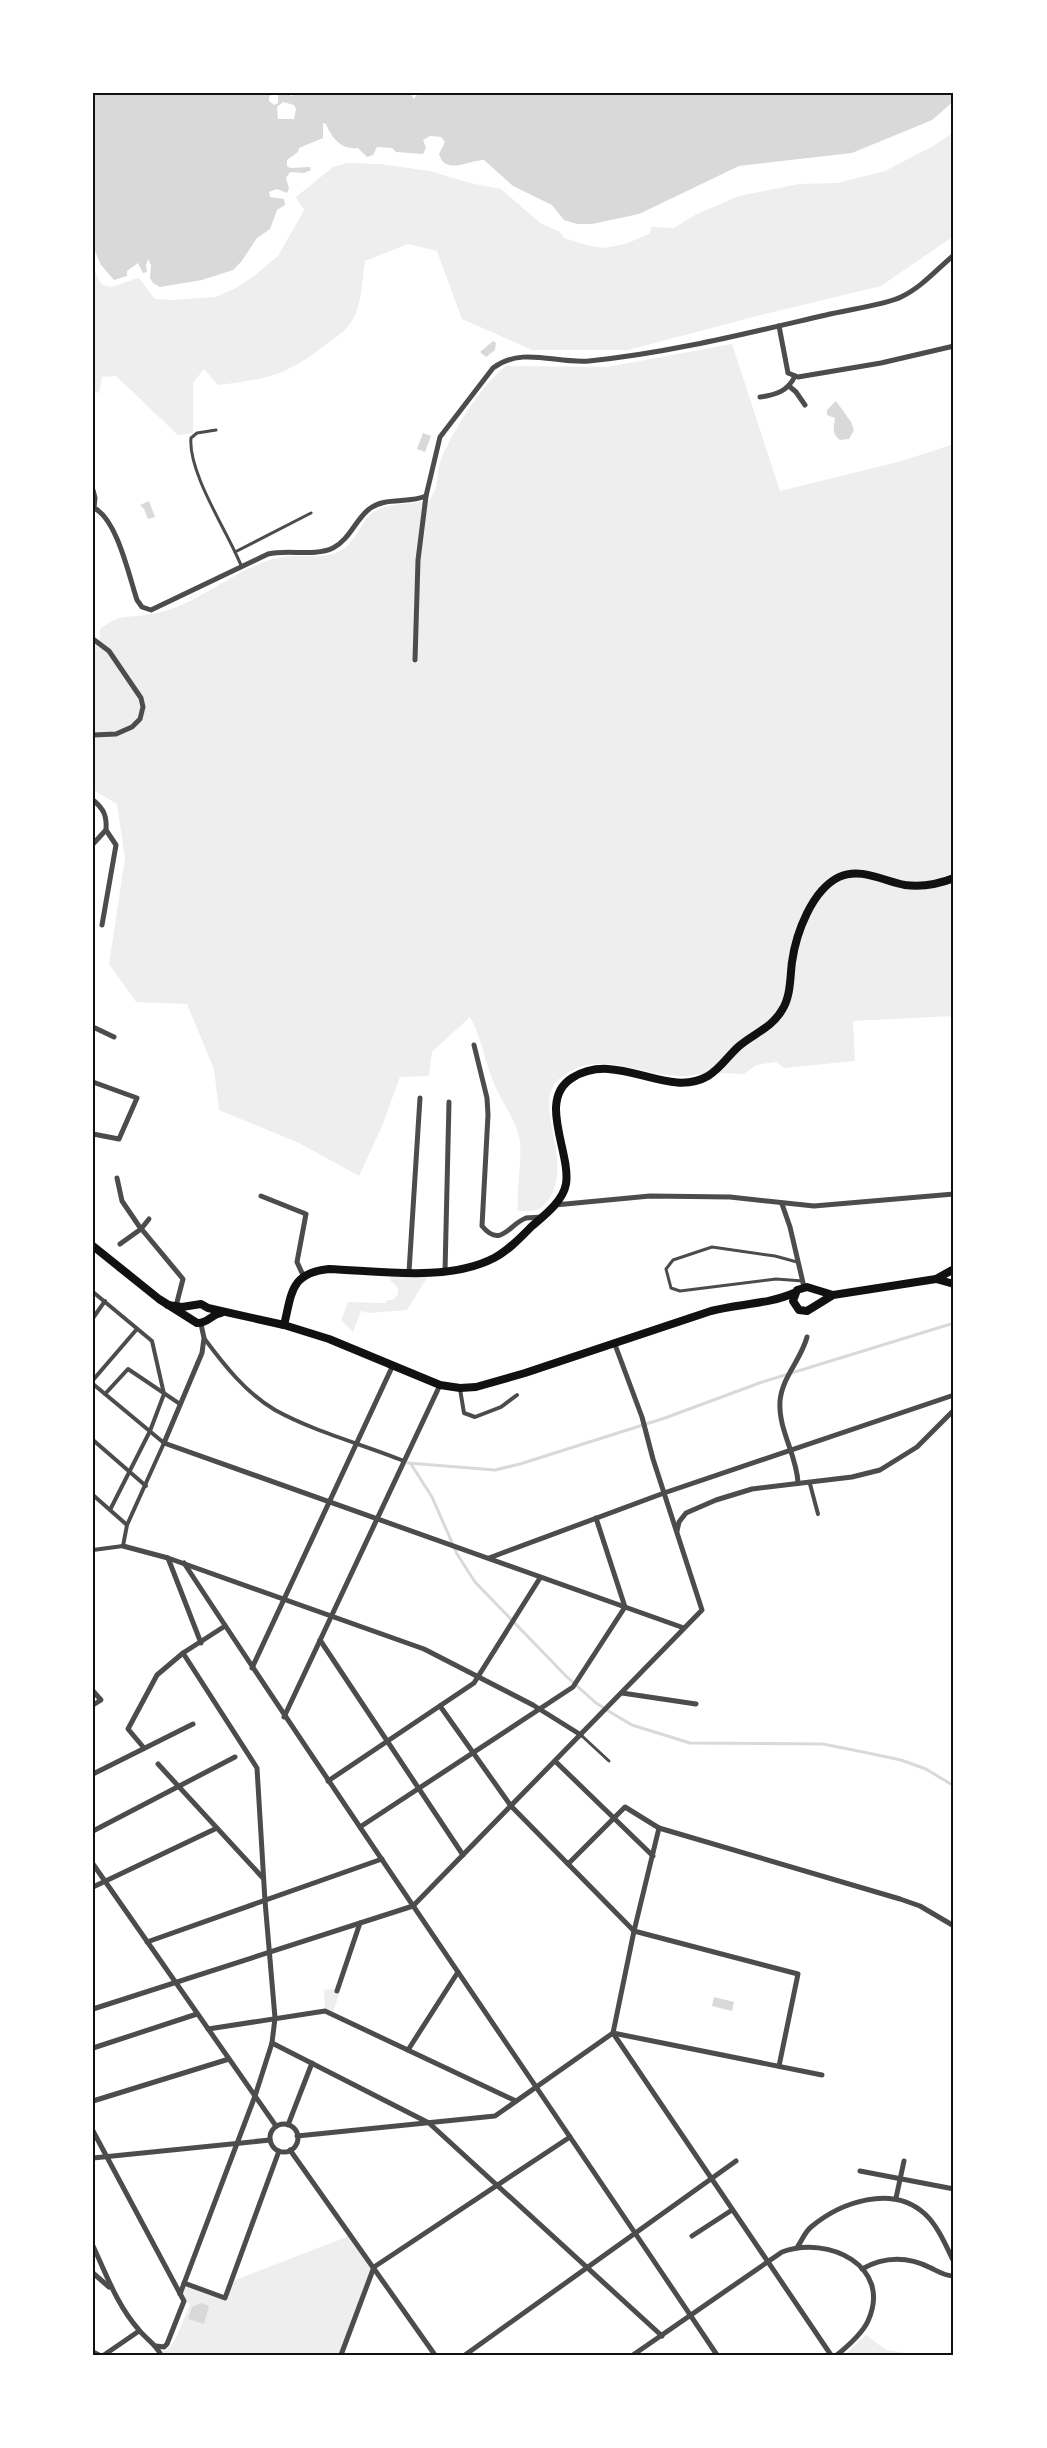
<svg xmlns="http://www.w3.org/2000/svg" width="1047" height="2448" font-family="Rubik,sans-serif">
<rect width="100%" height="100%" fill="#fff"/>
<!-- green -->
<g fill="#eee">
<path d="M954,132V236L881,286L757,316L628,350H532L462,319L437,251L408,244L365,261C362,280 362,308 350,324C345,331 336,337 329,342C290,374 267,380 218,385L204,369L193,383V433L178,435L116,376L102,377L99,393L93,391V268C96,272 97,278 100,282C109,294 128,279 139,278L155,299L173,300L216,297L236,288L254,276L278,256L304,210L296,197L333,167L347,163L380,164L430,171L470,183L501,189L540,223L560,232L564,238L586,245L604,248L625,244L649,234L652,227L674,228L695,215L739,196L799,184L838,183L885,171L933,146Z"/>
<path d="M732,344L780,491L902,461L954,444V1016L853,1021L855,1061L784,1068L776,1062L756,1065L744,1074L719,1073L705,1082L699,1074C655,1085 611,1048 569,1072C565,1075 557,1080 555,1083C536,1111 573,1162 549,1199C542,1211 532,1212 518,1211C516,1188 522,1165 520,1142C517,1119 499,1100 492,1078C484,1058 481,1036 470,1017L432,1052L429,1076L400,1077L382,1126L359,1176L299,1143L219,1110L214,1069L187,1004L136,1002L109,964L125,858L117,804L93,790V643L100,639V629C123,612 125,619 151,614C198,607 234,567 281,557C298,554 319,559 336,553C353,547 358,528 369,516C383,501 411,506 430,500C432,495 436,489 437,483C438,477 437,471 439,465C449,436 482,384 506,366L607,367Z"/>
<path d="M389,1275L428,1276L407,1310L369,1313L361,1311L353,1332L341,1320L348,1302L386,1303L387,1300H393L398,1294V1288L391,1281Z"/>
<path d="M334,1989L340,1992L332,2014L325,2012L324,1990Z"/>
<path d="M349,2236L371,2268L339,2355H163L162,2351H166L175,2340L190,2305L182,2295L186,2286L226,2300L235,2280Z"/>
<path d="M866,2335L886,2350L919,2355H848L847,2353Z"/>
</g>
<!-- water -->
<g fill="#d9d9d9" fill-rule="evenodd">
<path d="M93,93H273L269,97V101L274,105L278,103V93H288L291,96L297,93H412L413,99L419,93H954V101L932,120L852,153L739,166L639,214L592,224H577L564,220L552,205L513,186L484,160C469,160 445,176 439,154L445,142L441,137L430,136L423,140L426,148L423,154L396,152L392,148L377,147L373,155L367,157L358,148C342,150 332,139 326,124L323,123V138L299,148L298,152L287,160V166L290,168L310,167L311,170L304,173L290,172L286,178L289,189L287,193L277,189L269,192L270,197L284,199L285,205L277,210L270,229L257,238L241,262L233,270L202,280L160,287L153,283L150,278L151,265L148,259L146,265L147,272L143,273L138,263L127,271V276L114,280L101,265L93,247ZM283,102L294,105L296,109L294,119H278L277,107Z"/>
<path d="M493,341L496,343L495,350L486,357L480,352Z"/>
<path d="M836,401L851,422L854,430L849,439L840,440C831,433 834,427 835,418L827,415V410Z"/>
<path d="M423,433L431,436L425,452L417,449Z"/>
<path d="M149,501L155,517L148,519L144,509L140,505Z"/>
<path d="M714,1997L734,2002L732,2011L712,2006Z"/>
<path d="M201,2303L209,2306L204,2324L188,2319L192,2307Z"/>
</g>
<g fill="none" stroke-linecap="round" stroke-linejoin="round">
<!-- stream -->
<g stroke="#d9d9d9" stroke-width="3">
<path d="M408,1463L495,1470L520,1464L665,1418L762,1382L954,1323"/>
<path d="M411,1464L432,1497L457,1554L475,1582L567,1677L596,1703L610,1712L632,1725L690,1743L823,1744L868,1753L901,1760L926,1769L954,1786"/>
</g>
<!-- service -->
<g stroke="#4c4c4c" stroke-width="3">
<path d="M216,430L197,433L191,438C188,469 221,522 235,552"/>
<path d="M241,565L235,552L311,513"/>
<path d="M797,1262L775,1256L712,1247L673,1260L666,1269L671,1288L680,1291L776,1279L803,1281"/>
<path d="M582,1736L609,1761"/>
</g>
<!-- pedestrian -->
<g stroke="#4c4c4c" stroke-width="4">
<path d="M93,1292L152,1341L164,1394L150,1431L110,1510"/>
<path d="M93,1318L105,1301"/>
<path d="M204,1338C224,1365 246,1393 275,1410C315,1432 362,1444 404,1461"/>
<path d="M93,1380L137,1329"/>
<path d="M93,1384L164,1443L127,1525L123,1546L93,1550"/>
<path d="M460,1389L464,1413L475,1417L501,1407L517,1395"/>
<path d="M105,1394L128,1369L180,1404"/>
<path d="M93,1440L146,1486"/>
<path d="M810,1484L818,1514"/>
<path d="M93,1495L127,1525"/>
</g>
<!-- minor -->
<g stroke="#4c4c4c" stroke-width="5">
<path d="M779,326L788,373L798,377L881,363L954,346"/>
<path d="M789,386L796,392L805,405"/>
<path d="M760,397C776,395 788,391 795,376"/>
<path d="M93,490L95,498L94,508"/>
<path d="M94,508C117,519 129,576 137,600L142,607L151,610L268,554C288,549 314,557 333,548C349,540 355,521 368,510C384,496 408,504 426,496L440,437L493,368C522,346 556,364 589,361C669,353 748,333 826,315C845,310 885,305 901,297C922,287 937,269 954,255"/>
<path d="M93,639L109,651L141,698L143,707L140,719L132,727L116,734L93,735"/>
<path d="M415,660L418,560L426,496"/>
<path d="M93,800C104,809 107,816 106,830L93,844"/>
<path d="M102,925L116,845L106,830"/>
<path d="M93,1027L114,1037"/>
<path d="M474,1045L487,1098L488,1115L482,1226C501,1249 509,1224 526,1218C531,1217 537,1218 541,1217"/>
<path d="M93,1082L137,1098L119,1139L93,1134"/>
<path d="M117,1178L122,1201L139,1226L183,1279L176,1306"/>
<path d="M261,1196L306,1214L297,1262L303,1275"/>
<path d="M782,1204L790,1227L804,1287"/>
<path d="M555,1205L650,1196L730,1197L814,1206L954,1194"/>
<path d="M120,1244L141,1229L149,1219"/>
<path d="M409,1272L420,1098"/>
<path d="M445,1272L449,1102"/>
<path d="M201,1324L204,1338L202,1353L164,1443L684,1628"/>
<path d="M798,1483C797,1455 778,1430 780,1401C782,1377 801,1360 807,1337"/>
<path d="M677,1531L679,1522L686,1513L716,1500L752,1489L852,1477L880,1470L917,1447L954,1410"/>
<path d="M123,1546L168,1558L424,1649L533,1705L581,1735"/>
<path d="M168,1558L201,1643"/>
<path d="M489,1558L664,1493L954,1395"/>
<path d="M184,1563C358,1829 540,2090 717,2355"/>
<path d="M320,1640L463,1855"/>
<path d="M252,1668L393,1365"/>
<path d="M93,1691L101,1700L93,1705"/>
<path d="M622,1693L696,1704"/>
<path d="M440,1706L511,1806L634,1931L798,1974L779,2066"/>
<path d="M284,1717L440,1385"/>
<path d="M144,1748L128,1729L157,1675L183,1653L225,1626"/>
<path d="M555,1761L653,1856"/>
<path d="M158,1764L263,1878"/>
<path d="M93,1774L193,1724"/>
<path d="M328,1781L474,1683L540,1578"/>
<path d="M360,1827L573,1687L625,1607L596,1518"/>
<path d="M93,1831L235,1757"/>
<path d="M93,1864L276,2126"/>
<path d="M568,1864L625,1807L659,1828L900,1899L920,1906L954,1926"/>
<path d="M93,1887L217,1828"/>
<path d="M147,1942L382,1859"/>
<path d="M337,1991L360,1923"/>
<path d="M93,2009L413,1906L702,1610L653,1459L642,1417L614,1342"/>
<path d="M208,2029L325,2011L516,2101"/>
<path d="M613,2033L831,2355"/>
<path d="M613,2033L822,2075"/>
<path d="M613,2033L634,1931L659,1828"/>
<path d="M272,2043L429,2123L662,2336"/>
<path d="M93,2048L197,2014"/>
<path d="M408,2050L458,1972"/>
<path d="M93,2101L229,2059"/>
<circle cx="284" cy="2138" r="14"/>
<path d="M288,2125L312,2063"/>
<path d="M93,2131L184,2301L167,2344L164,2347L156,2346"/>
<path d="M297,2136L495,2116L613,2033"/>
<path d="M290,2150L435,2355"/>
<path d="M93,2158L270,2140"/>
<path d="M860,2171L954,2189"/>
<path d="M896,2198L904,2161"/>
<path d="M692,2236L732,2210"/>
<path d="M93,2246C107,2276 117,2305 139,2330C146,2339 156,2344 161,2355"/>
<path d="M798,2246C802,2240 805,2232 811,2227C841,2202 892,2184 925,2214C938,2226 946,2246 954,2262"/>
<path d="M862,2269C885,2256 907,2256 931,2268C939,2272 945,2276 954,2276"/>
<path d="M93,2273L109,2287"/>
<path d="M184,2283L225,2298L279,2151"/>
<path d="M180,2294L255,2096L272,2043L275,2018L265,1901L257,1768L183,1653"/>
<path d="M93,2352L99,2355"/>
<path d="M104,2355L139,2331"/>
<path d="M341,2355L374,2267L570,2137"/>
<path d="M465,2355L736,2161"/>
<path d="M633,2355L782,2252C828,2235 893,2266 868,2321C862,2334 848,2346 837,2355"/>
</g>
<!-- secondary -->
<g stroke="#111" stroke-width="8">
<path d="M93,1246L159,1299L197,1323C207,1324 212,1314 221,1313"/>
<path d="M168,1305L182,1307L201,1304L208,1308L284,1325L329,1339L440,1385L460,1388L476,1387L525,1373L711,1311C739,1304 769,1304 794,1293"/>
<path d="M284,1325C292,1293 290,1273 329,1269C380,1271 448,1282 494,1258C508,1251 521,1237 532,1226C545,1215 563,1201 566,1184C571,1152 537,1100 572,1078C617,1049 667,1100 708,1076C720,1069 728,1056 738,1047C752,1034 771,1029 782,1010C791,996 790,977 792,962C796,933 812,890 839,877C861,867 883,881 905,885C922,887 939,884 954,878"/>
</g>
<!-- primary -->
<g stroke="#111" stroke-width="8">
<path d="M936,1279L954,1284"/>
<path d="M833,1295L807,1287L797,1290L793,1301L799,1310L807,1311L833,1295L936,1279L954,1269"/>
</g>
</g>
<!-- border -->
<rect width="1047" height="2448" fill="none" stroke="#ffffff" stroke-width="189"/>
<rect x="94" y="94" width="858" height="2260" fill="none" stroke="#111" stroke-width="2"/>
</svg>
